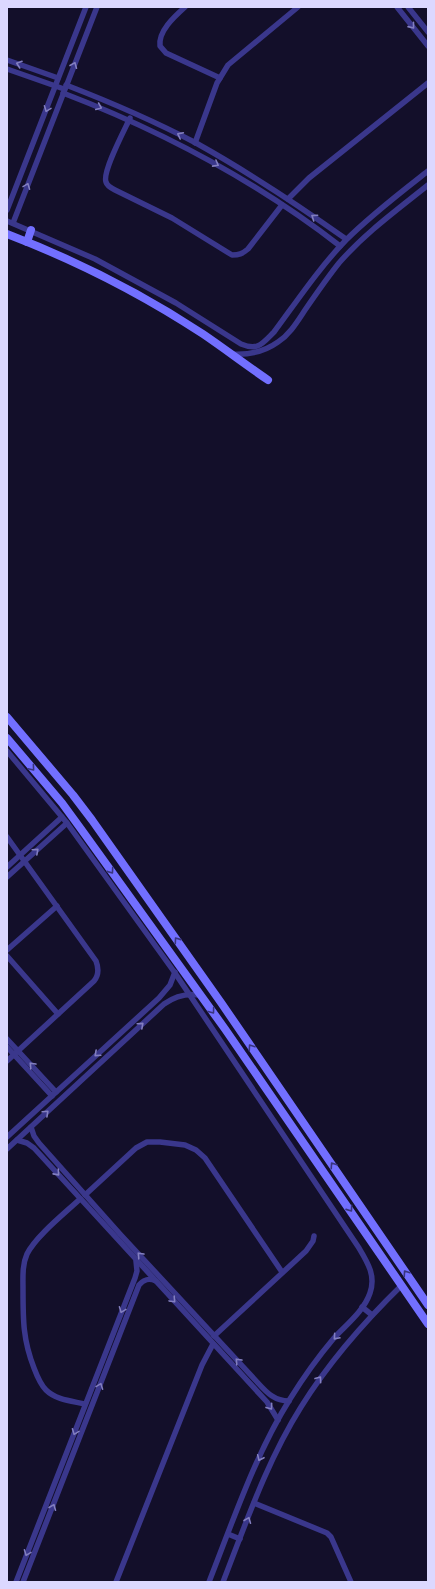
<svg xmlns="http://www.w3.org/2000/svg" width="435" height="1589" font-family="'Open Sans',sans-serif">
<rect width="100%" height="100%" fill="#130f2a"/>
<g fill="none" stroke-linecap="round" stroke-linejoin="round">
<!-- street -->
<g stroke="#3a378c" stroke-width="5.5">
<path d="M185,7C175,16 158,31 160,46L166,53L220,78"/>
<path d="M397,7L428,46"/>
<path d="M408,7L428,32"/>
<path d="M7,60L58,78"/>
<path d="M7,69L64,89"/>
<path d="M66,85C110,102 154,121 196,143C248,172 298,205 346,239"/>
<path d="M63,93C162,131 256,181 340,246"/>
<path d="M130,118C125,129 102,172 106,182C107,186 111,188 115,190L172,218L232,255C239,255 242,254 248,249L282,205"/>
<path d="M195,143L217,83L228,65L298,7"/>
<path d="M288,199L309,178L428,83"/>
<path d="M7,210L86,7"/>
<path d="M7,221L95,259L176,303L241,344C258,351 262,344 274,332C297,301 319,268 346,240C371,215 400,193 428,171"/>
<path d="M13,223L97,7"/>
<path d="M232,354C248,355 264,352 278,342C290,334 297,322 305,310C316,294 327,278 339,263C365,233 397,210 428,185"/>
<path d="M7,751L67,823L175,973L359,1248C368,1263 376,1276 370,1293C364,1311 346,1325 334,1338C318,1357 303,1378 290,1399C255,1455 233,1521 209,1582"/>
<path d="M7,837L96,961C99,969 99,975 94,981L7,1061"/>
<path d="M7,867L62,817"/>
<path d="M7,877L67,823"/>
<path d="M7,950L57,906"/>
<path d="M7,956L58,1014"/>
<path d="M7,1039L56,1092"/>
<path d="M7,1047L52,1096"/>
<path d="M31,1127L34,1136L39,1143L120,1234L258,1383C267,1393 275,1401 289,1401"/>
<path d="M7,1137L159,998L170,985L175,972"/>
<path d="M17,1140L27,1143L34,1148L267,1402L278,1420"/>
<path d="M7,1149L164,1004C175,996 187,993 200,995"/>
<path d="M85,1195L136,1148L147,1142H160L185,1145L196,1150L205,1158L282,1272"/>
<path d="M80,1199C65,1213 36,1236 27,1254C22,1265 23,1278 23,1290C23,1320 23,1340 34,1368C37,1376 40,1384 46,1390C56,1400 72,1401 85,1404"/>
<path d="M362,1307L372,1315"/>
<path d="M214,1336L306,1251L313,1241L314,1236"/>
<path d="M254,1503L327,1533L331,1537L351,1582"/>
<path d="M228,1534L240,1539"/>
<path d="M16,1582L135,1278L137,1271L136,1261"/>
<path d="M23,1582L139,1285C144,1279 149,1278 156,1281"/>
<path d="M116,1582L202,1365L213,1344"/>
<path d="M223,1582C246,1523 267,1461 301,1407C329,1362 364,1322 402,1285"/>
</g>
<!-- secondary -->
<g stroke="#726fff" stroke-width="8">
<path d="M7,234C75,260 142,294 203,334C225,349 246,365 268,380"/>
<path d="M27,242L31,230"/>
<path d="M7,717L73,795L92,820L222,1004L428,1305"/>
<path d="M7,738L62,803L81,829L225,1029L428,1324"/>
</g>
</g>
<!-- one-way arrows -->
<defs><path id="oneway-chevron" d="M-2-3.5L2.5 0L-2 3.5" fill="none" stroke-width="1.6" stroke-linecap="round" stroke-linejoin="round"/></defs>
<g stroke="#837fc0">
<use href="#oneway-chevron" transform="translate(412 26) rotate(51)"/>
<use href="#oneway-chevron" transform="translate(19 64) rotate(-161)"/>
<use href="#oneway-chevron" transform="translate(74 65) rotate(-68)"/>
<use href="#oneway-chevron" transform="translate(99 107) rotate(23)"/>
<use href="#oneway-chevron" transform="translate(47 109) rotate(111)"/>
<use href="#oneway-chevron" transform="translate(180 135) rotate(-153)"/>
<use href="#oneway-chevron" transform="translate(216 164) rotate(29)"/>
<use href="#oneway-chevron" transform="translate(27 186) rotate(-69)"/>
<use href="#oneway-chevron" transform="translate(314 217) rotate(-146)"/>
<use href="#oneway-chevron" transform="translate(36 851) rotate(-42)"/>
<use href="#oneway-chevron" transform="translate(141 1025) rotate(-42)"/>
<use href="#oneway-chevron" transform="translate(97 1054) rotate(138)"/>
<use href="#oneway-chevron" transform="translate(32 1065) rotate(-133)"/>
<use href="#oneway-chevron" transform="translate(46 1113) rotate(-43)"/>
<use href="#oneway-chevron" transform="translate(57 1173) rotate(48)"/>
<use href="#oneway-chevron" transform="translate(140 1255) rotate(-133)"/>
<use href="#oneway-chevron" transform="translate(173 1300) rotate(47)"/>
<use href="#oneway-chevron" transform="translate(122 1310) rotate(111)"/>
<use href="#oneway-chevron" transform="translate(336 1337) rotate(131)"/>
<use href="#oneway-chevron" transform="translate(238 1361) rotate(-133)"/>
<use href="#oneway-chevron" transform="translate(319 1379) rotate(-54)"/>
<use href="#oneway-chevron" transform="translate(100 1386) rotate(-69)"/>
<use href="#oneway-chevron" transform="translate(270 1407) rotate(54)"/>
<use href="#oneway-chevron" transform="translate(75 1432) rotate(111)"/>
<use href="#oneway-chevron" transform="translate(260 1458) rotate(115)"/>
<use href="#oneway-chevron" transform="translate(53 1507) rotate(-68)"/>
<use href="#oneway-chevron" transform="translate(248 1520) rotate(-68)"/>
<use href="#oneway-chevron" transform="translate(27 1553) rotate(111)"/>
</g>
<g stroke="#39357f">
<use href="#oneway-chevron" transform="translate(32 768) rotate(50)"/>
<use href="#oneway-chevron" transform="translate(111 871) rotate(55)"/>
<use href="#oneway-chevron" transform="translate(177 940) rotate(-125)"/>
<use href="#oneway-chevron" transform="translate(212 1011) rotate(54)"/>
<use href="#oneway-chevron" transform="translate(251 1047) rotate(-124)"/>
<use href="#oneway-chevron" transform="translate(333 1165) rotate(-124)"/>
<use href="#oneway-chevron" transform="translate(350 1209) rotate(55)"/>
<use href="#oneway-chevron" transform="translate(406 1273) rotate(-124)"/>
</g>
<!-- border -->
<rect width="435" height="1589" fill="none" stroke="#dcd8ff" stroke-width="16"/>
</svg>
